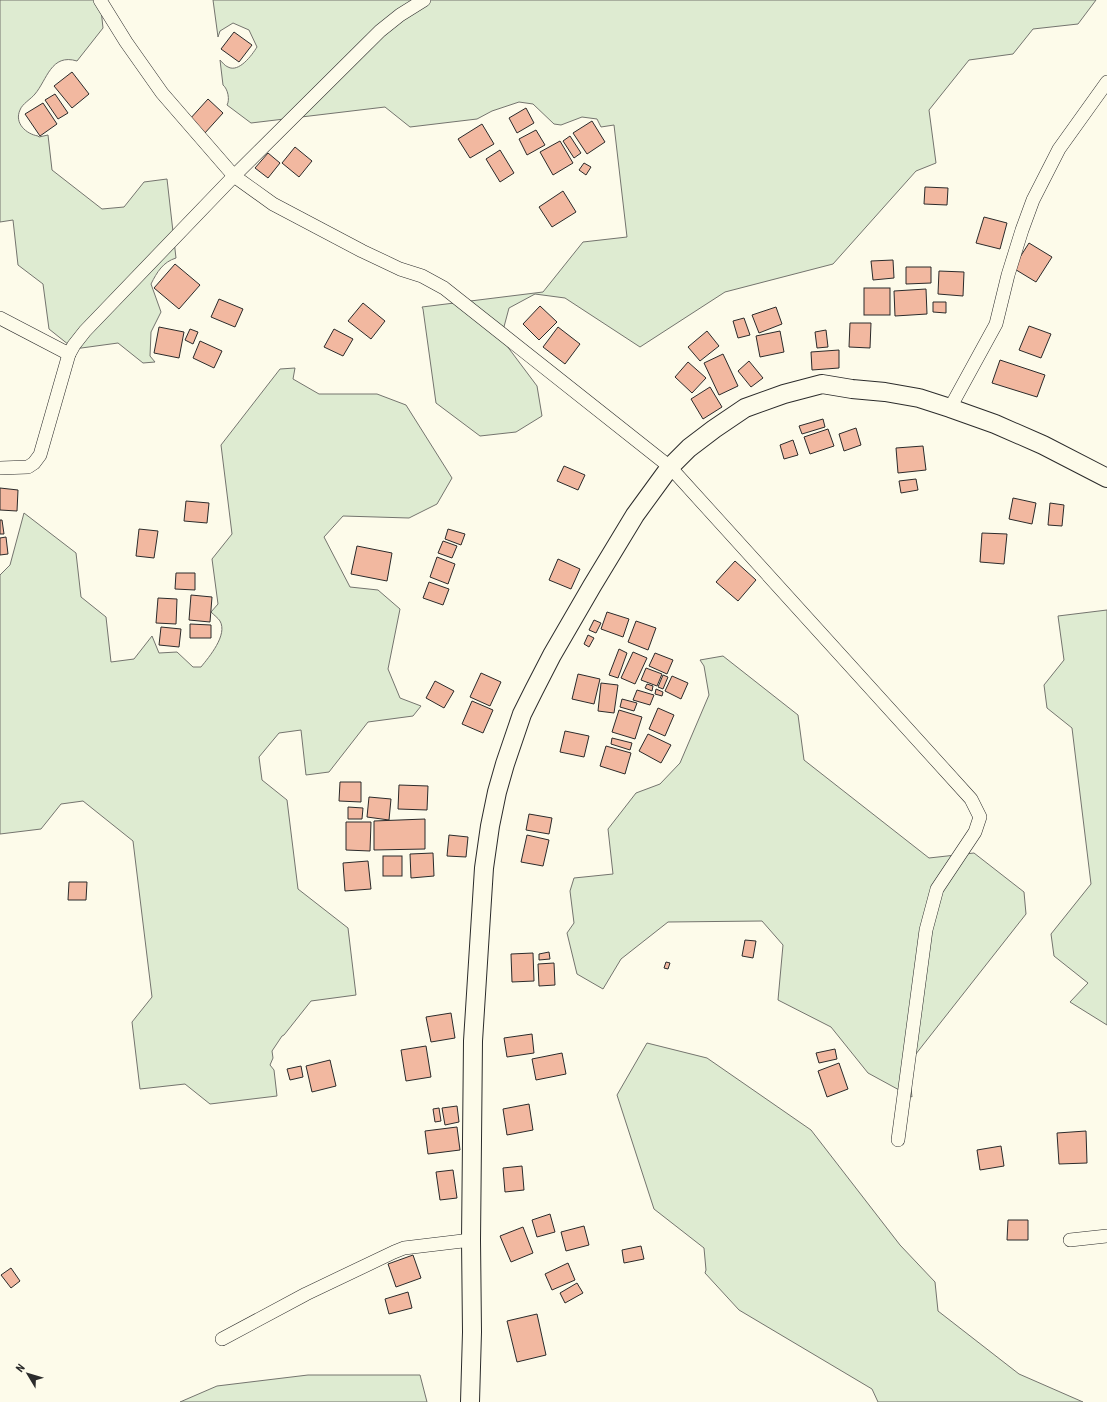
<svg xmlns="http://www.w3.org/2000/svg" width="1107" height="1402" font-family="'Roboto Condensed',sans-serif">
<rect width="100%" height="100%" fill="#fdfbea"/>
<!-- green -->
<g fill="#deebd1" stroke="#74746e">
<path d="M0,0H100L103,28L77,61C51,53 47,80 35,94C31,99 22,104 20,110C14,123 26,134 38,136L39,137L48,135L52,170L102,209L124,207L144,182L167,179L176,258C163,262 157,272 151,284L161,312L151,332L150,356L155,362L143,363L118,343L74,349L49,329L43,284L18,265L13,220L0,222Z"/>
<path d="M213,0H1096L1078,24L1033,29L1013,54L969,60L929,110L936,163L916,171L833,264L725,292L640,347L565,298L535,294L509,308L501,338L537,386L542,416L516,432L480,436L436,403L423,309L422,307L543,292L583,242L627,237L614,125L601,127L597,119L582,117L561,125L554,124L533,104L519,102L492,111L477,119L410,127L385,107L251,123L227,105C230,100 228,89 223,85L220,60C222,62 225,66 228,67C239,73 252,55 257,47L249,30L233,23L220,31L218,37Z"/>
<path d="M295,368L293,379L319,394H377L406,405L452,478L437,504L409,518L343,516L324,537L350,587L378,590L400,609L388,669L400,698L421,706L413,716L368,722L329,772L306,775L301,730L279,733L259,757L262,780L287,800L298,889L348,928L356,995L311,1001L284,1035L282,1036L272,1051L273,1058L270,1065L274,1070L277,1096L210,1104L185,1084L140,1089L132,1022L152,997L133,841L83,801L61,804L41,829L0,834V575L10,565L24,513L76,553L81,597L106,617L111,662L134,659L152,636L159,653L177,652L193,667H201C209,657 228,635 220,621C218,618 214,615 211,612L218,604L212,559L232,534L221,445L280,369Z"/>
<path d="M1107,610V1025L1070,1002L1088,983L1054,956L1051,934L1091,884L1072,728L1047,708L1044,685L1064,660L1058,616Z"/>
<path d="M723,656L798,715L804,760L929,858L974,853L1024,892L1026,914L908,1064L912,1097L868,1073L831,1027L778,1000L783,945L762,921L668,922L621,959L603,989L577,974L567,933L574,923L570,891L574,878L613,874L608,829L636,793L660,784L680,763L709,695L704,666L700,660Z"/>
<path d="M647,1043L707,1058L811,1130L900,1245L935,1282L938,1311L1019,1374L1083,1402H878L872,1389L739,1310L705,1273L706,1270L704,1248L654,1209L617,1095Z"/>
<path d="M308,1375H420L427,1402H180L217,1386Z"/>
</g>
<!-- building -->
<g fill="#f2b8a0" stroke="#2b2b2b">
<path d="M234,32L252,45L239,62L221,49Z"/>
<path d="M72,72L89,94L72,108L54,86Z"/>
<path d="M55,94L68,113L58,119L45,100Z"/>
<path d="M208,99L223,113L204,134L189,120Z"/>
<path d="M43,103L57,124L40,136L25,114Z"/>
<path d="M526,108L534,123L517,133L509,118Z"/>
<path d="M592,121L605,142L587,154L573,133Z"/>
<path d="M482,124L494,144L470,158L458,139Z"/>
<path d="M536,130L545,145L527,155L519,139Z"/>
<path d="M570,136L581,153L574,158L563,141Z"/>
<path d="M560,141L573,163L553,175L540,152Z"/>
<path d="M295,147L312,161L299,177L282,163Z"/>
<path d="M500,150L514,173L500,182L486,159Z"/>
<path d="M268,153L280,163L268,178L255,168Z"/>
<path d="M584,163L591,167L586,175L579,170Z"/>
<path d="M925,187L948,188L947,205L924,204Z"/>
<path d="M563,191L576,212L552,227L539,207Z"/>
<path d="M984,217L1007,223L1000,249L976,243Z"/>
<path d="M1029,243L1052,257L1036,282L1013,268Z"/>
<path d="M893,260L894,278L873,280L871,261Z"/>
<path d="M175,264L200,285L179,309L154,288Z"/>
<path d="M906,267H931V283L906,284Z"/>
<path d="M939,271L964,272L963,296L938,294Z"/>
<rect x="864" y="288" width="26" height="27"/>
<path d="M926,289L927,314L895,316L894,291Z"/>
<path d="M219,299L243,309L235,327L211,317Z"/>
<path d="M933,302H946V313L933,312Z"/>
<path d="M363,303L385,321L371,339L348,321Z"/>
<path d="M540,306L557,322L539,340L523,324Z"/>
<path d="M776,307L782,324L759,333L752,315Z"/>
<path d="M744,318L750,335L738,338L733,321Z"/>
<path d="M850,323H871L870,348L849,347Z"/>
<path d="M1029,326L1051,334L1041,358L1019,350Z"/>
<path d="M159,327L184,332L179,358L154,353Z"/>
<path d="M558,327L580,344L565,364L543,347Z"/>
<path d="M190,329L198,332L193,344L185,340Z"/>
<path d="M334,329L353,339L343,356L324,347Z"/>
<path d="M826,330L828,347L817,348L815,332Z"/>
<path d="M707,331L719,346L700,361L688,347Z"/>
<path d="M780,331L784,352L760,357L756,336Z"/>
<path d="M200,341L222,351L214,368L193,358Z"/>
<path d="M839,350V368L812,370L811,352Z"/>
<path d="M723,354L738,386L719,395L704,363Z"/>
<path d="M1000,360L1045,375L1037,397L992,383Z"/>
<path d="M749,361L763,378L751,387L738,371Z"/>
<path d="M688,362L706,378L692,393L675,377Z"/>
<path d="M710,387L722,407L703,419L691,399Z"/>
<path d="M823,419L825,427L802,434L799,426Z"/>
<path d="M856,428L861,445L844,451L839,434Z"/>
<path d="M828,429L834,446L810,454L804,437Z"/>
<path d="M793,440L798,455L784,459L780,445Z"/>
<path d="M923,446L926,470L898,473L896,448Z"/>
<path d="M564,466L585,475L578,490L557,481Z"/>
<path d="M916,479L918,490L901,493L899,481Z"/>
<path d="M0,488L18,490L17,511L0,510Z"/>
<path d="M1013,498L1036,503L1032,524L1009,519Z"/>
<path d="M186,501L209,503L207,523L184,521Z"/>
<path d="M1050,503L1064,505L1062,526L1048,525Z"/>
<path d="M0,520H2L4,534H0Z"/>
<path d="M139,529L158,531L154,558L136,556Z"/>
<path d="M448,529L465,534L461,545L445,539Z"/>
<path d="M982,533L1007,534L1004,564L980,562Z"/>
<path d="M6,537L8,554L0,555V538Z"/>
<path d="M443,541L457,546L452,558L438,553Z"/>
<path d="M357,546L392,553L387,581L351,574Z"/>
<path d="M437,557L455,564L448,584L430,577Z"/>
<path d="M558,559L580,569L571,589L549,580Z"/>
<path d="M735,561L756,580L738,601L716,582Z"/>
<path d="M176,573H195V590L175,589Z"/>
<path d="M429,582L449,589L443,605L423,598Z"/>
<path d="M191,595L212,597L210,622L189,620Z"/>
<path d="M158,598L177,599L176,624L156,623Z"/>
<path d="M607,612L629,619L623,637L601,629Z"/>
<path d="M594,620L601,623L596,633L589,630Z"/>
<path d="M636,621L656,628L648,650L628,642Z"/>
<path d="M190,624L211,625V638H190Z"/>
<path d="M161,627L181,629L179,647L159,645Z"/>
<path d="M588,635L594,638L589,647L584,644Z"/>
<path d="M619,649L627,653L618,678L609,675Z"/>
<path d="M633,652L647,658L635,684L621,678Z"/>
<path d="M655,653L673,660L667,674L649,666Z"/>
<path d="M646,668L662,674L657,686L641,680Z"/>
<path d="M481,673L501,682L490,706L470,697Z"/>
<path d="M578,674L600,679L594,704L572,699Z"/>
<path d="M663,675L668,677L663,689L658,687Z"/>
<path d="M672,676L688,683L681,699L665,691Z"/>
<path d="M435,681L454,691L444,708L426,698Z"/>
<path d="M601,683L618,685L614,713L598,711Z"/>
<path d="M647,684L653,686L652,691L645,688Z"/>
<path d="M656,689L663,692L662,696L655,694Z"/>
<path d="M637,690L654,695L650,705L633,700Z"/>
<path d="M622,699L637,703L634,711L620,707Z"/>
<path d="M472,701L493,710L483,733L462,724Z"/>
<path d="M658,708L674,715L665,736L649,729Z"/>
<path d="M619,710L642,717L635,739L612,732Z"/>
<path d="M565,731L589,736L584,757L560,752Z"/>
<path d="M648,734L671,745L661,763L639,751Z"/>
<path d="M612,738L632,743L630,750L611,744Z"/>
<path d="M606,746L631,753L625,774L600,766Z"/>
<path d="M340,782H361V802L339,801Z"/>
<path d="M399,785L428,786L427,810L398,809Z"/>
<path d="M369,797L391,799L389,820L367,817Z"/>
<path d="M348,807L363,808L362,819H348Z"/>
<path d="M529,814L552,818L549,834L526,830Z"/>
<path d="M425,819V849L374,850V821Z"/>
<path d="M346,822H371L370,851L346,850Z"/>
<path d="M449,835L468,837L466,857L447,856Z"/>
<path d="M527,835L549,840L543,866L521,862Z"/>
<path d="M433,853L434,876L411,878L410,854Z"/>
<rect x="383" y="856" width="19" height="20"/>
<path d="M368,861L371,889L345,891L343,863Z"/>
<path d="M69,882H87L86,900H68Z"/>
<path d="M745,940L756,941L753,958L742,956Z"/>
<path d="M549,952L550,959L539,960V954Z"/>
<path d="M533,953L534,981L512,982L511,954Z"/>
<path d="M666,962L670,963L668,969L664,968Z"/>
<path d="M554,963L555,985L539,986L538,964Z"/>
<path d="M451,1013L455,1038L431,1042L426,1017Z"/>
<path d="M532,1034L534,1053L507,1057L504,1038Z"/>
<path d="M426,1046L431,1077L406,1081L401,1050Z"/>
<path d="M835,1049L837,1059L819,1063L816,1053Z"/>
<path d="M562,1053L566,1074L536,1080L532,1059Z"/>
<path d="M330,1060L336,1086L312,1092L306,1066Z"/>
<path d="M839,1063L848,1089L827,1097L818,1071Z"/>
<path d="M301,1066L303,1077L290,1080L287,1069Z"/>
<path d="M529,1104L533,1130L507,1135L503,1109Z"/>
<path d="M457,1106L459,1122L445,1125L442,1108Z"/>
<path d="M439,1108L441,1121L435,1122L433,1109Z"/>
<path d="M457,1127L460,1150L428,1154L425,1131Z"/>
<path d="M1086,1131L1087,1163L1059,1164L1057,1133Z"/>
<path d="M1001,1146L1004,1166L980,1170L977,1150Z"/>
<path d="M522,1166L524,1190L505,1192L503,1168Z"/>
<path d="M453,1170L457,1198L440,1200L436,1172Z"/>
<path d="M550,1214L555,1232L537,1237L532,1220Z"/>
<path d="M1008,1220H1028V1240H1007Z"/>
<path d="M584,1226L589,1245L566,1251L561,1232Z"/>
<path d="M523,1227L533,1253L511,1262L500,1236Z"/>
<path d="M641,1246L644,1259L624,1263L622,1250Z"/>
<path d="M413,1255L421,1278L396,1287L388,1264Z"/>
<path d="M568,1263L575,1280L552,1290L545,1274Z"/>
<path d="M11,1268L20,1281L11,1288L1,1275Z"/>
<path d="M577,1283L583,1293L565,1303L560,1293Z"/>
<path d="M408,1292L412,1308L389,1314L385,1299Z"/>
<path d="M537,1314L546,1355L517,1362L507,1321Z"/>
</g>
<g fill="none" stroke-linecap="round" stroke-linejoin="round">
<!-- minor casing -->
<g stroke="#2b2b2b" stroke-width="14">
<g id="minor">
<path d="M100,0L126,42L162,93L234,176L273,204L362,251L400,269L422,276L444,288L670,467L971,799L980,817L975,832L937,889L926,930L898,1140"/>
<path d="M0,318L69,354L74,345L85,331L234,176L380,31L400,15L424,0"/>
<path d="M950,408L996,324L1008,275L1022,230L1033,200L1059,149L1107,82"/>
<path d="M0,468L28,467L34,463L40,455L69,354"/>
<path d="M1070,1240L1107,1236"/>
<path d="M222,1339L306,1294L394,1252L404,1248L471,1240"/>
</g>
</g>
<!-- secondary casing -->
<g stroke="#2b2b2b" stroke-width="20">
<path id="secondary" d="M470,1402L472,1332L471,1240L473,1041L484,868L490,826L497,792L505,764L522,714L534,690L552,655L592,586L635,515L670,467L689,448L714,429L745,408L784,394L822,384L852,389L885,392L919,398L950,408L995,424L1043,445L1107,478"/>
</g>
<!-- minor -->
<use href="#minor" stroke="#fdfbea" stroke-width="13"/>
<!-- secondary -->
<use href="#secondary" stroke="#fdfbea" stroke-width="18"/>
</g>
<!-- north arrow -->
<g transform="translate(28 1374) rotate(308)" stroke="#fdfbea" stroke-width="3" paint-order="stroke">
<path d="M0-3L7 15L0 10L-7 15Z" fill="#2b2b2b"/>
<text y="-6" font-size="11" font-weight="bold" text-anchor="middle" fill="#2b2b2b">N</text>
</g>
</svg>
